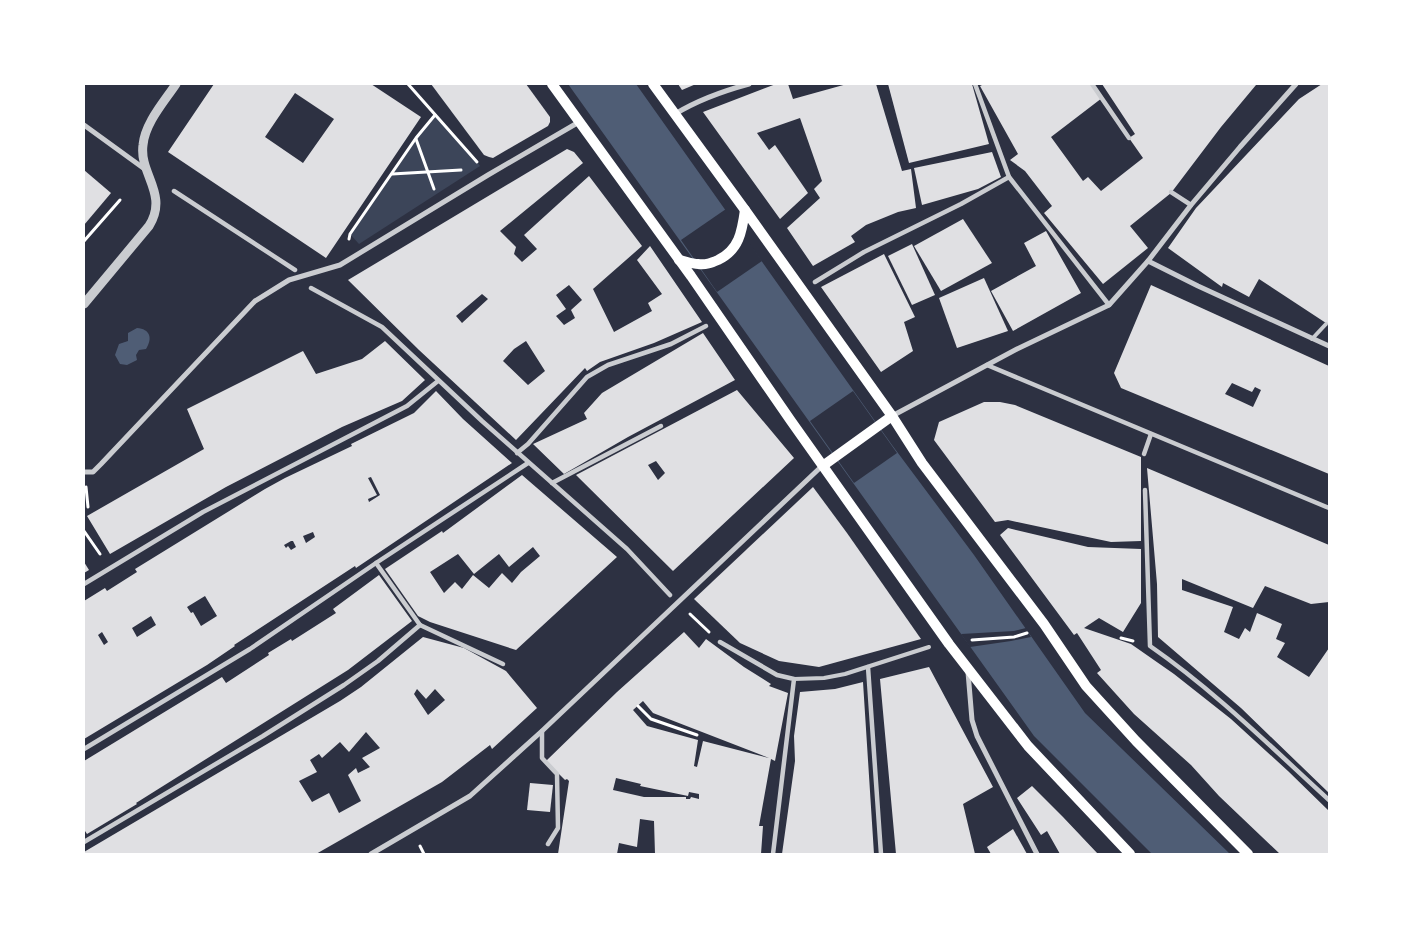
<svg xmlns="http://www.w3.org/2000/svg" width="1413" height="938" font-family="Figtree,sans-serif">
<rect width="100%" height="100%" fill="#2d3142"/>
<!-- green -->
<path fill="#3c4559" d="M435,115L474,157L480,166L359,244L350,234L416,138Z"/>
<!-- water -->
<g fill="#4f5d75">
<path d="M568,84H636L892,445L974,555L1085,713L1230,854H1152L1034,736Z"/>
<path d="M137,328C150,329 153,338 146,349L139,350L136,355L137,360L127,365L120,364L115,355L119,344L128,341V333Z"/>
</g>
<!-- pier -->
<g fill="#2d3142">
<path d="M726,209L762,261L717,292L681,240Z"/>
<path d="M853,391L897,453L854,483L810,421Z"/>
<path d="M1026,628L1031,637L1011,641L970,647L961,634L1014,631Z"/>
</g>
<!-- building -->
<g fill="#e0e0e3" fill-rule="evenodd">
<path d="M214,84H371L421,117L326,258L168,152ZM295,93L334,119L303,163L265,137Z"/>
<path d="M431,84H526L550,117V122L548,126L493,158L489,157L484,155Z"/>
<path d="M678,84H696L682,90Z"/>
<path d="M776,84H788L793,99L847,84H876L902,171L911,169L916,208L898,212L866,225L851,236L855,242L813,266L787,228L820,198L814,189L822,181L800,118L757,133L769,150L775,145L808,193L780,219L703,112Z"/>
<path d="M888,84H972L989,144L909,163Z"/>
<path d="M984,84H1092L1102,98L1051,137L1083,181L1088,177L1101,191L1143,158L1129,138L1135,134L1102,84H1256V85L1221,127L1171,193L1130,226L1148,248L1103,284L1044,213L1052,206L1025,171L1010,160L1018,154L980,86Z"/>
<path d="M1322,84H1329V325L1259,279L1249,297L1223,283L1222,287L1168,248L1196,208L1299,99Z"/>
<path d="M567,149L574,152L583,163L500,231L516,247L514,254L522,262L537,249L524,235L589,176L642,246L593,289L614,332L652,311L648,303L662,294L637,260L650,246L702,322L654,343L600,362L587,371L585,368L516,440L419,350L348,280ZM569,285L582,300L571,310L575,318L564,325L556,316L566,309L556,295ZM482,294L488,299L462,323L456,316ZM526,341L545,371L528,385L503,361L514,349Z"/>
<path d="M992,152L1001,177L978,189L922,205L914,168Z"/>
<path d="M84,170L111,193L84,225Z"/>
<path d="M963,219L992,263L941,291L914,246Z"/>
<path d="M1046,231L1081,293L1013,331L991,291L1036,266L1024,243Z"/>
<path d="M912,244L935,295L912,305L888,256Z"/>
<path d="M884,254L915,317L904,322L913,351L881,372L821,287Z"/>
<path d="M984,278L1008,331L957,348L939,298Z"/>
<path d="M1151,285L1329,366V474L1121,388L1114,373ZM1232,383L1252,392L1255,387L1261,390L1253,407L1225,394Z"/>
<path d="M703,333L735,380L628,437L564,474L533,444L587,419L584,413L602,393Z"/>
<path d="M385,341L425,380L402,401L342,427L226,487L110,554L87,516L204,449L187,409L303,351L316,374L362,359Z"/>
<path d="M737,390L794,458L673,571L576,475ZM656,461L665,473L658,480L648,465Z"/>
<path d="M436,391L463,419L512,463L356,568L355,566L234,645L235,646L207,665L84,739V601L105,588L107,591L137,572L135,569L265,489L285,478L352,446L351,444L414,413ZM371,477L380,495L369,502L368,499L377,495L368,478ZM313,532L315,537L306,543L303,536ZM291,541H293L296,547L291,550L288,546L286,548L284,545ZM205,596L217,616L201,626L193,612L191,613L187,607ZM151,616L156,625L137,637L132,628ZM102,632L108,642L104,645L98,635Z"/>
<path d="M984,402H1000L1015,405L1141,457V541L1111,542L1008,520L995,522L934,440L939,422Z"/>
<path d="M1147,468L1329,545V602L1311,604L1265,586L1253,608L1182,579V590L1233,607L1224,632L1239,639L1245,628L1250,632L1257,613L1282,624L1276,639L1285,643L1277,657L1309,677L1329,648V793L1241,708L1158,637L1157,584Z"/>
<path d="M522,475L617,557L516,650L430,622L418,616L385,569L442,531L443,533ZM533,547L540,556L521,572L512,583L502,573L489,588L473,575L462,589L455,582L444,593L430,572L458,554L474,574L499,554L509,567Z"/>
<path d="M813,487L847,533L921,639L819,667L779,661L740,643L694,599Z"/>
<path d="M1008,528L1088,547L1141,549V603L1123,632L1099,618L1084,628L1131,644L1174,674L1231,719L1288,771L1329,811V854H1280L1219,796L1191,765L1134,714L1097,673L1101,670L1077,633L1074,635L1000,535Z"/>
<path d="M84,562L89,570L84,573Z"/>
<path d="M379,575L412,621L348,670L136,803L137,804L87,834L85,831L84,832V761L222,677L226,683L269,655L268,653L291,639L292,641L336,613L333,609Z"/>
<path d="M684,632L699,648L706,639L744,667L771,684L769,686L788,693L775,761L771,759L759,826H763L761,854H655L654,821L640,819L637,847L619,843L617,854L607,853V854H558L569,781L567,779L565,780L546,761L617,692ZM643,701L653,713L769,758L703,741L697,767L694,766L698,740L647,726L633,710ZM616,778L641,784L640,786L688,796L689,792L699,794V799L691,797L690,799H686V797H644L613,790Z"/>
<path d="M423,637L464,648L506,671L537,708L492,749L490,745L442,782L316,854H84V852L340,701L361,687ZM417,689L426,699L435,689L445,700L428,715L414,694ZM366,732L380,748L362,758L370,767L358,773L356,768L348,775L361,801L339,813L329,793L312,802L299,781L317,772L310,760L319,754L322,758L340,742L349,752Z"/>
<path d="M929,667L993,787L963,804L975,854H896L880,679Z"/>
<path d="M863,682L874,854H782L795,761L794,736L800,692L835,689Z"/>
<path d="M530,783L553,785L550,812L527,810Z"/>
<path d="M1032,786L1063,817L1098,854H1060L1047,831L1041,835L1017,798Z"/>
<path d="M1013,829L1027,854H991L987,847Z"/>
</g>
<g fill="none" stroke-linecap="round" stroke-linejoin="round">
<!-- path -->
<g stroke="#fff" stroke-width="3">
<path d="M408,84L477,162"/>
<path d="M416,139L434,189"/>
<path d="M392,174L461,170"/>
<path d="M349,239L350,234L416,138L435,115"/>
<path d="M84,241L120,200"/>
<path d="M86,487L88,507"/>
<path d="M84,531L100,554"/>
<path d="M690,614L709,632"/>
<path d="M1121,638L1133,641"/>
<path d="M972,640L1014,637L1027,633"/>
<path d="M638,706L651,719L697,735"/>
<path d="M420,846L424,854"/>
</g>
<!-- service -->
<g stroke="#caccd0" stroke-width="4">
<path d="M1312,339L1326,324"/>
<path d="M794,679L824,678L845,674L929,647"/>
</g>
<!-- pedestrian -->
<g stroke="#caccd0" stroke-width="4.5">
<path d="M975,84L1009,177L1109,305"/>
<path d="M1092,84L1129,138"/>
<path d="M174,191L295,270"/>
<path d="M1171,192L1191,205"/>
<path d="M815,282L864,252L961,204L1009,177"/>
<path d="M311,288L382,327L482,421L627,549L670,595"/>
<path d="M987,365L1329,508"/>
<path d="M517,453L528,444L587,377L608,365L671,344L706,326"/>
<path d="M1144,454L1151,434"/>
<path d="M552,483L661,426"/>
<path d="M1145,490L1150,646C1215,691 1271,747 1329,800"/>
<path d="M376,563L420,625L503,664"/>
<path d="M84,584L203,512L407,406L438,381"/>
<path d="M720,642L777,675L794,679L773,854"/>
<path d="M868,667L881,854"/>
<path d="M542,731V758L557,774L558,828L548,844"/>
<path d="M84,749L250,649L376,563L528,463"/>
<path d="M84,842L263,736L344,685L378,661L420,625"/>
</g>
<!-- minor -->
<g stroke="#caccd0" stroke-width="5">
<path d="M675,114C698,100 723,91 749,84"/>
<path d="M84,125L146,170"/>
<path d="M1148,261L1198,286L1329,346"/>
<path d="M892,416L1017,349L1109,305L1148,261L1191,205L1240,147L1296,84"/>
<path d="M84,472H93L101,464L255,301L289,280L340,265L488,175L579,122"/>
<path d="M968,672L972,720L977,736L1037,854"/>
<path d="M371,854L470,796L542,731L823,465"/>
</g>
<!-- tertiary -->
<path stroke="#caccd0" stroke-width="9" d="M84,304L149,226C169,194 139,174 143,145C145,123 164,102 176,84"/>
<!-- secondary -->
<g stroke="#fff" stroke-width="10">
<path d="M552,84L691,276L791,421L949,644L1028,746L1130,854"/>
<path d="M653,84L745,210L892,416L922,463L1044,624L1086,686L1136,741L1248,854"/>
<path d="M679,260C685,261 692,264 698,264C706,265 711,263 718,260C739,250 742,232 745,210"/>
<path d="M824,465L892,416"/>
</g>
</g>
<!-- border -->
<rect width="1413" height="938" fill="none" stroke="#ffffff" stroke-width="170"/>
</svg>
